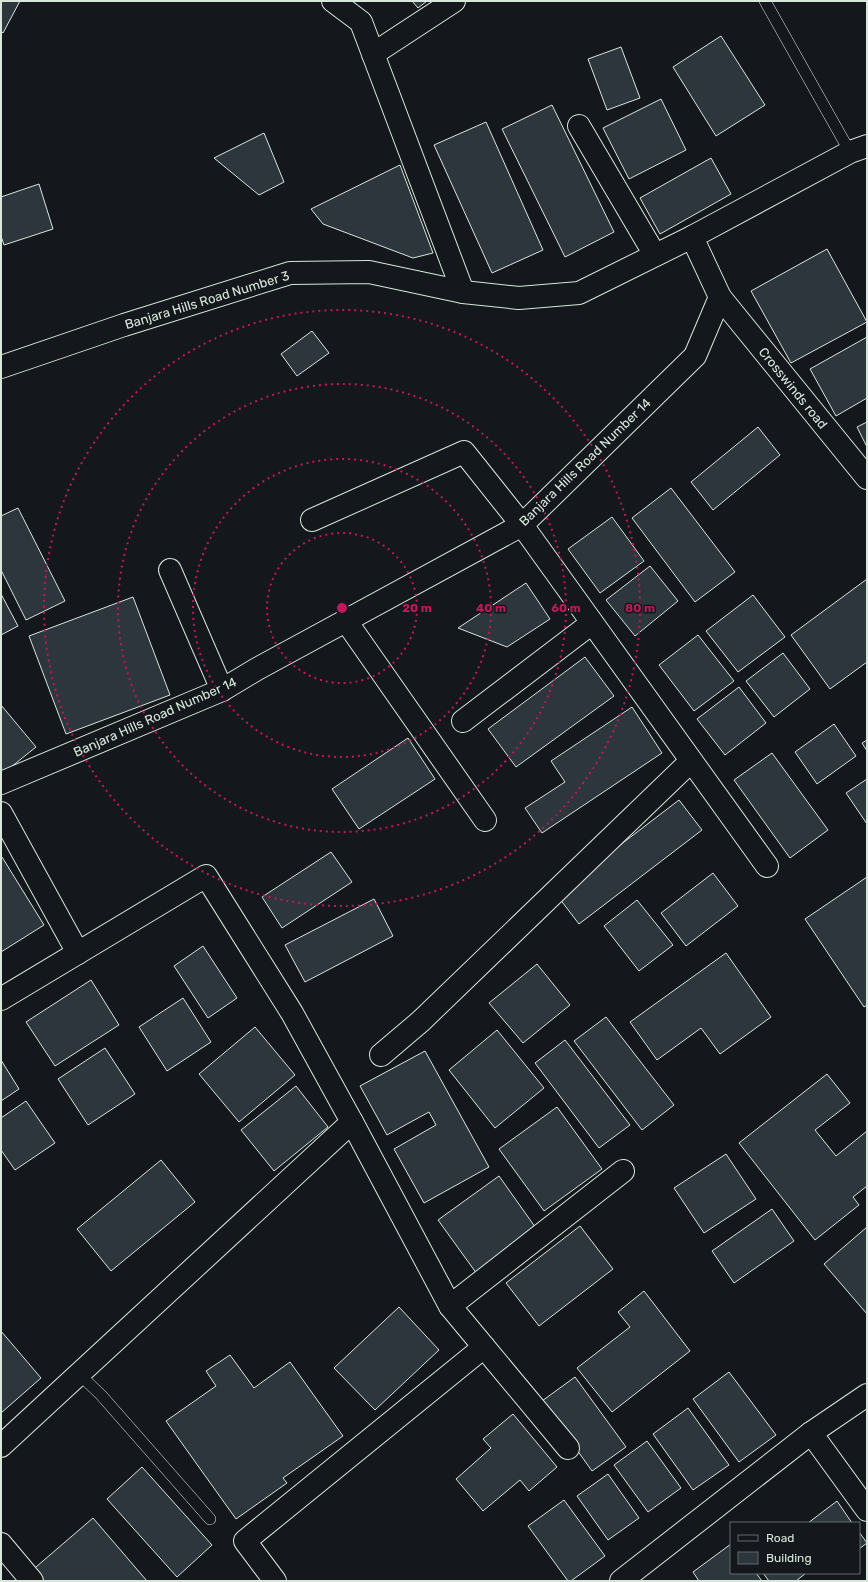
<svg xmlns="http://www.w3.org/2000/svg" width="868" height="1582" font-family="Rubik,sans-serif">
<rect width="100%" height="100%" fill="#14181c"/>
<!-- building -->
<g fill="#2c363c" stroke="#d8e6dc">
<path d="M1,1H20L3,33L1,31Z"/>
<path d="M412,1H427L418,8Z"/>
<path d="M721,36L765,105L716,136L673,67Z"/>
<path d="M621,47L640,98L607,110L588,59Z"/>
<path d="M661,99L686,150L629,179L603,128Z"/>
<path d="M552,105L614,232L565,257L502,129Z"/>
<path d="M486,122L543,250L492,273L434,145Z"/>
<path d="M264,133L284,182L259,195L214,158Z"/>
<path d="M711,158L731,194L660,234L640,198Z"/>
<path d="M400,165L433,253L413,258L323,224L311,209Z"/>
<path d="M39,184L53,229L4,245L1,236V197Z"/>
<path d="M827,249L867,322L791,363L751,291Z"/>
<path d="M312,331L329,353L297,376L281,354Z"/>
<path d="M867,337V398L836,416L810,369Z"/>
<path d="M867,422V447L857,427Z"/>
<path d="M758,427L780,455L713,510L691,482Z"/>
<path d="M671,488L735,572L695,602L632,518Z"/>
<path d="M18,508L65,601L26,620L1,570V516Z"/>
<path d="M612,517L644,561L600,593L568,549Z"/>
<path d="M650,566L678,601L635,636L606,600Z"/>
<path d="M867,579V662L830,689L791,635Z"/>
<path d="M526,583L550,619L507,647L458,628Z"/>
<path d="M1,594L18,626L1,635Z"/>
<path d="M753,595L785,637L738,672L706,631Z"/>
<path d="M133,597L170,695L66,734L29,636Z"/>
<path d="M698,635L734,681L694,711L659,665Z"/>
<path d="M783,653L810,689L774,717L746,681Z"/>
<path d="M585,657L614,696L516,767L488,729Z"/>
<path d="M739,687L766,723L725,755L697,719Z"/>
<path d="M1,705L36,747L1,775Z"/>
<path d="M632,707L662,753L542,833L525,808L565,782L551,761Z"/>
<path d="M834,724L856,756L817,784L795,752Z"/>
<path d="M408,738L435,779L359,829L332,789Z"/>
<path d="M867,740V751L862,743Z"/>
<path d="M772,753L828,830L790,858L734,780Z"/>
<path d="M867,779V824L846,793Z"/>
<path d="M679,800L702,830L579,924L556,894Z"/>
<path d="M331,852L352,882L282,928L262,897Z"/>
<path d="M2,857L44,925L1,952V858Z"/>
<path d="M713,873L738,906L686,946L661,913Z"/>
<path d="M867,877V1005L864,1007L805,919Z"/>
<path d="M374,899L393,936L305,982L285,945Z"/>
<path d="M637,900L673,945L639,971L604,926Z"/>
<path d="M203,946L237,998L208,1018L174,966Z"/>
<path d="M726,953L771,1017L720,1054L701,1028L657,1060L630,1022Z"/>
<path d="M537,964L570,1005L523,1043L489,1003Z"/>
<path d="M91,980L119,1025L55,1066L26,1022Z"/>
<path d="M183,998L211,1042L167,1071L139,1027Z"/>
<path d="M606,1017L674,1105L642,1130L574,1041Z"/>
<path d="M255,1027L295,1075L239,1122L199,1074Z"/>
<path d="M497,1030L544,1088L495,1128L449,1070Z"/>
<path d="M565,1040L630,1125L599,1148L535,1063Z"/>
<path d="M105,1048L135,1094L88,1125L58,1079Z"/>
<path d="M425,1051L489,1167L424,1203L394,1149L436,1125L429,1112L387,1135L360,1086Z"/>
<path d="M1,1060L19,1089L1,1101Z"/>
<path d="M827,1074L850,1103L815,1130L836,1156L867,1131V1186L853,1197L859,1205L815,1240L739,1143Z"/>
<path d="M296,1086L328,1127L274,1171L241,1130Z"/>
<path d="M26,1101L55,1143L15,1170L1,1150V1118Z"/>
<path d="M557,1107L602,1169L544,1211L499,1149Z"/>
<path d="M726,1154L756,1199L704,1233L674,1188Z"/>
<path d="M161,1160L195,1202L111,1271L77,1229Z"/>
<path d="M499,1176L538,1231L477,1274L438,1220Z"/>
<path d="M772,1209L794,1241L734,1283L712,1251Z"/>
<path d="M580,1226L613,1269L539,1326L506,1283Z"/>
<path d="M867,1227V1314L824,1264Z"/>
<path d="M644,1291L690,1351L612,1412L577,1368L630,1327L618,1312Z"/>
<path d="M399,1307L439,1350L375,1410L334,1368Z"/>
<path d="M1,1331L41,1378L1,1413Z"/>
<path d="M230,1355L254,1388L290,1362L343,1436L283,1478L287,1483L236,1519L166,1421L216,1386L206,1371Z"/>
<path d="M729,1372L776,1435L739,1462L693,1399Z"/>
<path d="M575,1377L626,1447L592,1471L542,1401Z"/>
<path d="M688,1408L729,1465L693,1490L653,1434Z"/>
<path d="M513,1414L557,1467L529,1491L520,1480L483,1511L456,1479L491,1448L483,1439Z"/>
<path d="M647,1441L681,1488L648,1512L614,1465Z"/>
<path d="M142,1467L212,1545L177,1577L107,1499Z"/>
<path d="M608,1474L639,1518L608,1540L577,1496Z"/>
<path d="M564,1500L605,1556L571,1581H568L528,1526Z"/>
<path d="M837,1501L852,1523H808Z"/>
<path d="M93,1518L147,1581H35L29,1573Z"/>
<path d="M859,1532L867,1543L859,1549Z"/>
<path d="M731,1544V1573H756L762,1581H699L693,1572Z"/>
<path d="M763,1573H806L796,1581H769Z"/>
</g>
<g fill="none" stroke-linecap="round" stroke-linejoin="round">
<!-- service casing -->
<g stroke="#d8e6dc" stroke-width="12">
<g id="service">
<path d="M765,1L850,152"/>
<path d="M79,1374L101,1395L210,1519"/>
</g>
</g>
<!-- minor casing -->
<g stroke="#d8e6dc" stroke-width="24">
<g id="minor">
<path d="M333,1L361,22L463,292"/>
<path d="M373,54L454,1"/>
<path d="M579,126L655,255"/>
<path d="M720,297L867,478"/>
<path d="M312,520L464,452L522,525L767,866"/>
<path d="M170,570L222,690"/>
<path d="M346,621L485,820"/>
<path d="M463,721L592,623"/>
<path d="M1,813L78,953"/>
<path d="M1,999L206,876L292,1013L352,1122L1,1446"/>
<path d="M381,1055L421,1021L691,761"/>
<path d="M352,1122L450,1306"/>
<path d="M484,1347L568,1448"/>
<path d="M811,1433L867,1510"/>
<path d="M1,1544L32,1581"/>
<path d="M275,1581L245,1541L484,1347L450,1306L623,1171"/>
<path d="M621,1581L811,1433L867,1395"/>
</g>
</g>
<!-- tertiary casing -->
<g stroke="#d8e6dc" stroke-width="24">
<g id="tertiary">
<path d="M1,367L124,325L290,273L369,272L463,292L519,298L579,293L692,237"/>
<path d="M1,783L222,690L257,669L522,525L695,356L720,297L692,237L850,152L867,146"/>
</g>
</g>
<!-- service -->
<use href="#service" stroke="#14181c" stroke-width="11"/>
<!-- minor -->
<use href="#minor" stroke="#14181c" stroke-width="22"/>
<!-- tertiary -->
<use href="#tertiary" stroke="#14181c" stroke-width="22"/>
</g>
<!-- distance rings -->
<g fill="none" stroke="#c2185b" stroke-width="2" stroke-dasharray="2 4">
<circle cx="342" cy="608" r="75"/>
<circle cx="342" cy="608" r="149"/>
<circle cx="342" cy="608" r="224"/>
<circle cx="342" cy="608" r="298"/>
</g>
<g text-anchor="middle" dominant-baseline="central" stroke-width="3" stroke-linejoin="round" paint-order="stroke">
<!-- street labels -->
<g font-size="13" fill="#d8e6dc" stroke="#14181c">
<text transform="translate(207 300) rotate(-17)">Banjara Hills Road Number 3</text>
<text transform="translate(793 388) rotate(51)">Crosswinds road</text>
<text transform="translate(585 462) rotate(-44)">Banjara Hills Road Number 14</text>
<text transform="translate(155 717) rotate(-24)">Banjara Hills Road Number 14</text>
</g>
</g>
<circle cx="342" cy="608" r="6" fill="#c2185b" stroke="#14181c" stroke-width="2"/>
<g font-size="12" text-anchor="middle" font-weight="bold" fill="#c2185b" stroke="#14181c" stroke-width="3" stroke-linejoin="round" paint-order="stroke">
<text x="417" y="612">20 m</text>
<text x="491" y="612">40 m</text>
<text x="566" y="612">60 m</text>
<text x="640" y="612">80 m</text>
</g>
<!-- border -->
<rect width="868" height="1582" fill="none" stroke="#d8e6dc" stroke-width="4"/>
<!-- legend -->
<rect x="730" y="1522" width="130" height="52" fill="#14181c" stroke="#626a69"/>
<rect x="738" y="1535" width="20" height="6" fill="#14181c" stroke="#626a69"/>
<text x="766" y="1542" font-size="12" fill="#d8e6dc">Road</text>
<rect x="738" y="1552" width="20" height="12" fill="#2c363c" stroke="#626a69"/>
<text x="766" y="1562" font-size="12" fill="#d8e6dc">Building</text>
</svg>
